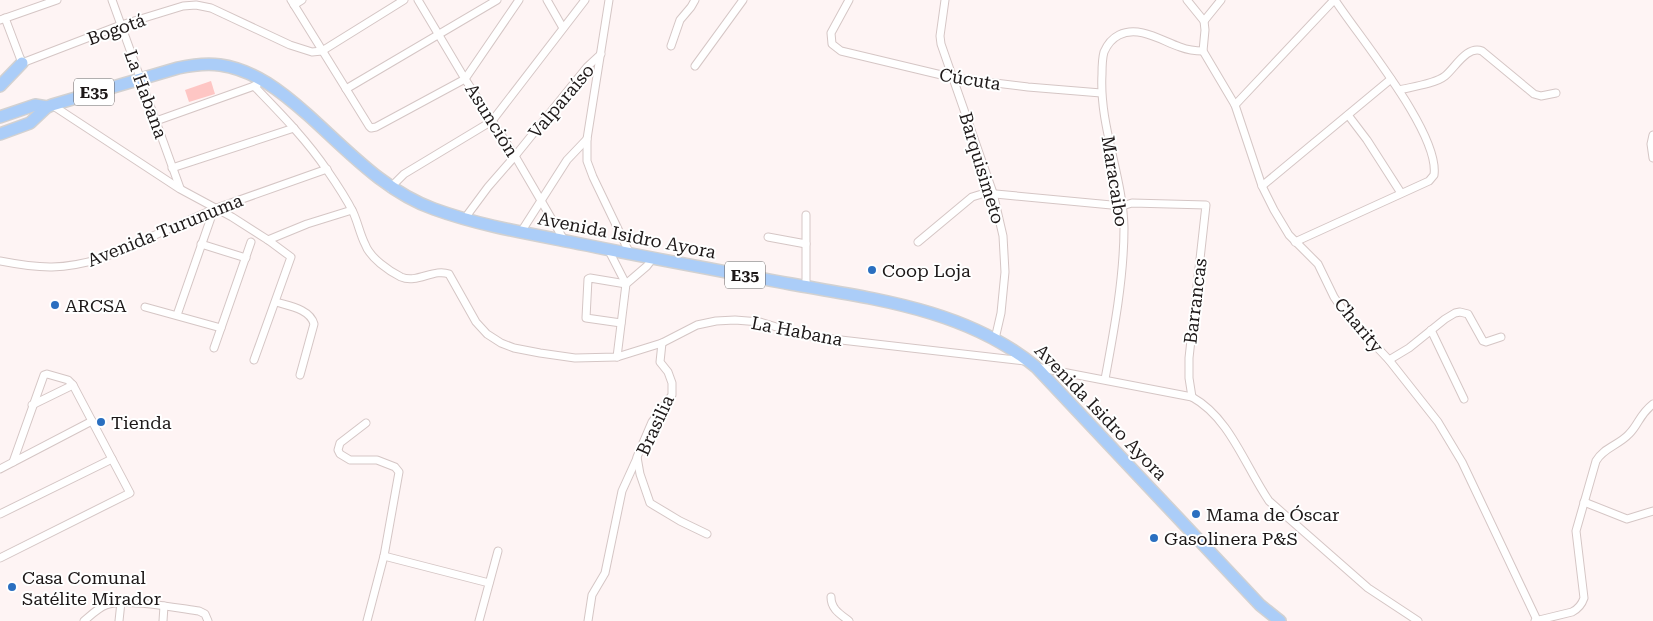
<svg xmlns="http://www.w3.org/2000/svg" width="1653" height="621" font-family="'Roboto Serif',serif">
<rect width="100%" height="100%" fill="#fef4f4"/>
<!-- green -->
<path fill="#fec6c4" d="M211,81L215,94L189,102L185,90Z"/>
<g fill="none" stroke-linecap="round" stroke-linejoin="round">
<!-- minor casing -->
<g stroke="#d5c6c5" stroke-width="9">
<g id="minor">
<path d="M112,0L180,188"/>
<path d="M291,0L369,126L371,128L376,127L465,79L519,0"/>
<path d="M418,0L465,79L515,156L564,240"/>
<path d="M547,0L563,28"/>
<path d="M609,0L587,139V161L593,177L630,254"/>
<path d="M849,0L831,33L832,44L841,51L954,78L1028,87L1101,93"/>
<path d="M945,0L940,36L941,44L993,193L1003,236L1005,272L1001,313L995,339"/>
<path d="M1187,0L1204,21L1205,30L1203,51L1235,105L1262,186L1274,210L1289,235L1318,264L1334,297L1345,313L1389,360L1438,422L1462,462L1537,620"/>
<path d="M294,5L302,0"/>
<path d="M5,18L22,63L121,25L183,6L196,5L211,8L290,45L312,52L322,51L404,0"/>
<path d="M0,20L57,0"/>
<path d="M1204,21L1221,0"/>
<path d="M671,46L680,20L691,7L695,0"/>
<path d="M695,66L743,0"/>
<path d="M254,86C280,113 306,139 327,170C336,183 346,198 353,212C358,223 360,234 365,244C370,258 389,271 401,277C417,284 434,268 449,274L476,322L487,334L501,343L514,348L540,353L575,358L617,357L662,343L697,325L716,321L735,320L760,322L806,336L1025,361"/>
<path d="M346,89L497,0"/>
<path d="M1399,90C1411,87 1435,84 1445,76C1455,68 1467,45 1482,51L1534,94L1541,96L1556,93"/>
<path d="M52,105L180,189L232,217L268,240L291,257L254,360"/>
<path d="M1235,105L1334,0"/>
<path d="M1348,115L1367,140L1401,193"/>
<path d="M156,121L257,85"/>
<path d="M1653,135L1651,144L1653,158"/>
<path d="M172,168L294,128"/>
<path d="M1262,186L1391,79"/>
<path d="M390,188L404,174L492,121L585,0"/>
<path d="M806,215V286"/>
<path d="M465,218L488,187L515,156L587,67L601,54"/>
<path d="M521,232L567,160L587,139"/>
<path d="M768,237L806,244"/>
<path d="M268,240L307,224L352,210"/>
<path d="M918,242L972,197L985,193L1122,206L1132,203L1206,205L1189,358V378L1192,397"/>
<path d="M1295,242L1429,181L1434,175C1440,133 1359,37 1335,0"/>
<path d="M201,244L246,258"/>
<path d="M608,249L626,284"/>
<path d="M0,261C41,269 63,270 103,258L214,209L327,169"/>
<path d="M276,302C289,306 310,309 314,324L300,375"/>
<path d="M145,307L221,328"/>
<path d="M177,315L214,209"/>
<path d="M621,323L586,318L588,279L590,278L626,284"/>
<path d="M1431,330L1464,399"/>
<path d="M662,343L660,362L668,372L672,383V395L652,422L637,457L640,474L650,503L680,521L707,534"/>
<path d="M214,348L251,242"/>
<path d="M617,357L626,284L647,266L653,258"/>
<path d="M1389,360L1409,348L1445,319L1455,313L1460,312L1468,314L1483,341L1486,342L1501,337"/>
<path d="M1036,367L1192,397C1230,418 1245,466 1269,501L1368,588L1418,621"/>
<path d="M1105,379C1114,331 1124,277 1124,228C1123,176 1099,126 1102,74C1102,67 1102,59 1104,52C1107,45 1113,38 1119,35C1139,25 1162,41 1180,47C1188,50 1195,51 1203,51"/>
<path d="M32,405L73,385"/>
<path d="M366,423L340,443L338,450L340,454L350,460H377L395,467L399,472L384,556L367,621"/>
<path d="M0,469L92,421"/>
<path d="M1584,502L1627,519L1653,511"/>
<path d="M0,514L112,459"/>
<path d="M384,556L489,583"/>
<path d="M0,558L130,493L73,385L68,380L47,374L44,375L13,462"/>
<path d="M831,597C831,609 840,614 849,621"/>
<path d="M84,621C91,615 98,608 106,605C125,598 177,608 199,611L205,614L208,621"/>
<path d="M119,621L121,602"/>
<path d="M163,621L164,606"/>
<path d="M479,621L498,551"/>
<path d="M588,621L592,595L605,573L622,491L637,458"/>
<path d="M1535,621L1572,612C1578,609 1582,604 1584,598L1576,531L1596,461C1603,448 1619,445 1629,434C1639,424 1639,415 1653,404"/>
</g>
</g>
<!-- primary casing -->
<g stroke="#d2d1d1" stroke-width="14">
<g id="primary">
<path d="M0,86L22,63"/>
<path d="M0,117L35,105L47,107L52,105L178,68C192,65 205,63 220,65C255,70 282,92 308,115C346,149 385,192 434,209C478,225 525,233 571,242C644,257 717,270 791,284C876,299 967,310 1036,367L1260,605L1280,621"/>
<path d="M0,134L30,123L47,107"/>
</g>
</g>
<!-- minor -->
<use href="#minor" stroke="#fff" stroke-width="7"/>
<!-- primary -->
<use href="#primary" stroke="#abcdf8" stroke-width="11"/>
</g>
<!-- markers -->
<g fill="#2a6fc0" stroke="#fff" stroke-width="2">
<circle cx="872" cy="270" r="5"/>
<circle cx="55" cy="305" r="5"/>
<circle cx="101" cy="422" r="5"/>
<circle cx="1196" cy="514" r="5"/>
<circle cx="1154" cy="538" r="5"/>
<circle cx="12" cy="587" r="5"/>
</g>
<g text-anchor="middle" dominant-baseline="central" stroke-width="4" stroke-linejoin="round" paint-order="stroke">
<!-- shield labels -->
<g fill="#fff" stroke="#625e5e" stroke-width="1">
<rect x="74" y="78.5" width="40" height="27" rx="4"/>
<rect x="725" y="261.5" width="40" height="27" rx="4"/>
</g>
<g font-size="16" font-weight="bold" fill="#1e1919">
<text x="94" y="92">E35</text>
<text x="745" y="275">E35</text>
</g>
<!-- street labels -->
<g font-size="18" fill="#1e1919" stroke="#fff">
<text transform="translate(116 29) rotate(-20)">Bogotá</text>
<text transform="translate(970 79) rotate(9)">Cúcuta</text>
<text transform="translate(146 94) rotate(70)">La Habana</text>
<text transform="translate(561 101) rotate(-50)">Valparaíso</text>
<text transform="translate(492 120) rotate(58)">Asunción</text>
<text transform="translate(982 168) rotate(73)">Barquisimeto</text>
<text transform="translate(1115 181) rotate(81)">Maracaibo</text>
<text transform="translate(165 230) rotate(-22)">Avenida Turunuma</text>
<text transform="translate(627 235) rotate(11)">Avenida Isidro Ayora</text>
<text transform="translate(1195 301) rotate(-83)">Barrancas</text>
<text transform="translate(1359 325) rotate(50)">Charity</text>
<text transform="translate(797 331) rotate(11)">La Habana</text>
<text transform="translate(1101 412) rotate(46)">Avenida Isidro Ayora</text>
<text transform="translate(655 425) rotate(-65)">Brasilia</text>
</g>
<!-- poi labels -->
<g font-size="18" fill="#1e1919" stroke="#fff" text-anchor="start">
<text x="882" y="270">Coop Loja</text>
<text x="65" y="305">ARCSA</text>
<text x="111" y="422">Tienda</text>
<text x="1206" y="514">Mama de Óscar</text>
<text x="1164" y="538">Gasolinera P&amp;S</text>
<text x="22" y="577">Casa Comunal<tspan x="22" dy="21">Satélite Mirador</tspan></text>
</g>
</g>
</svg>
